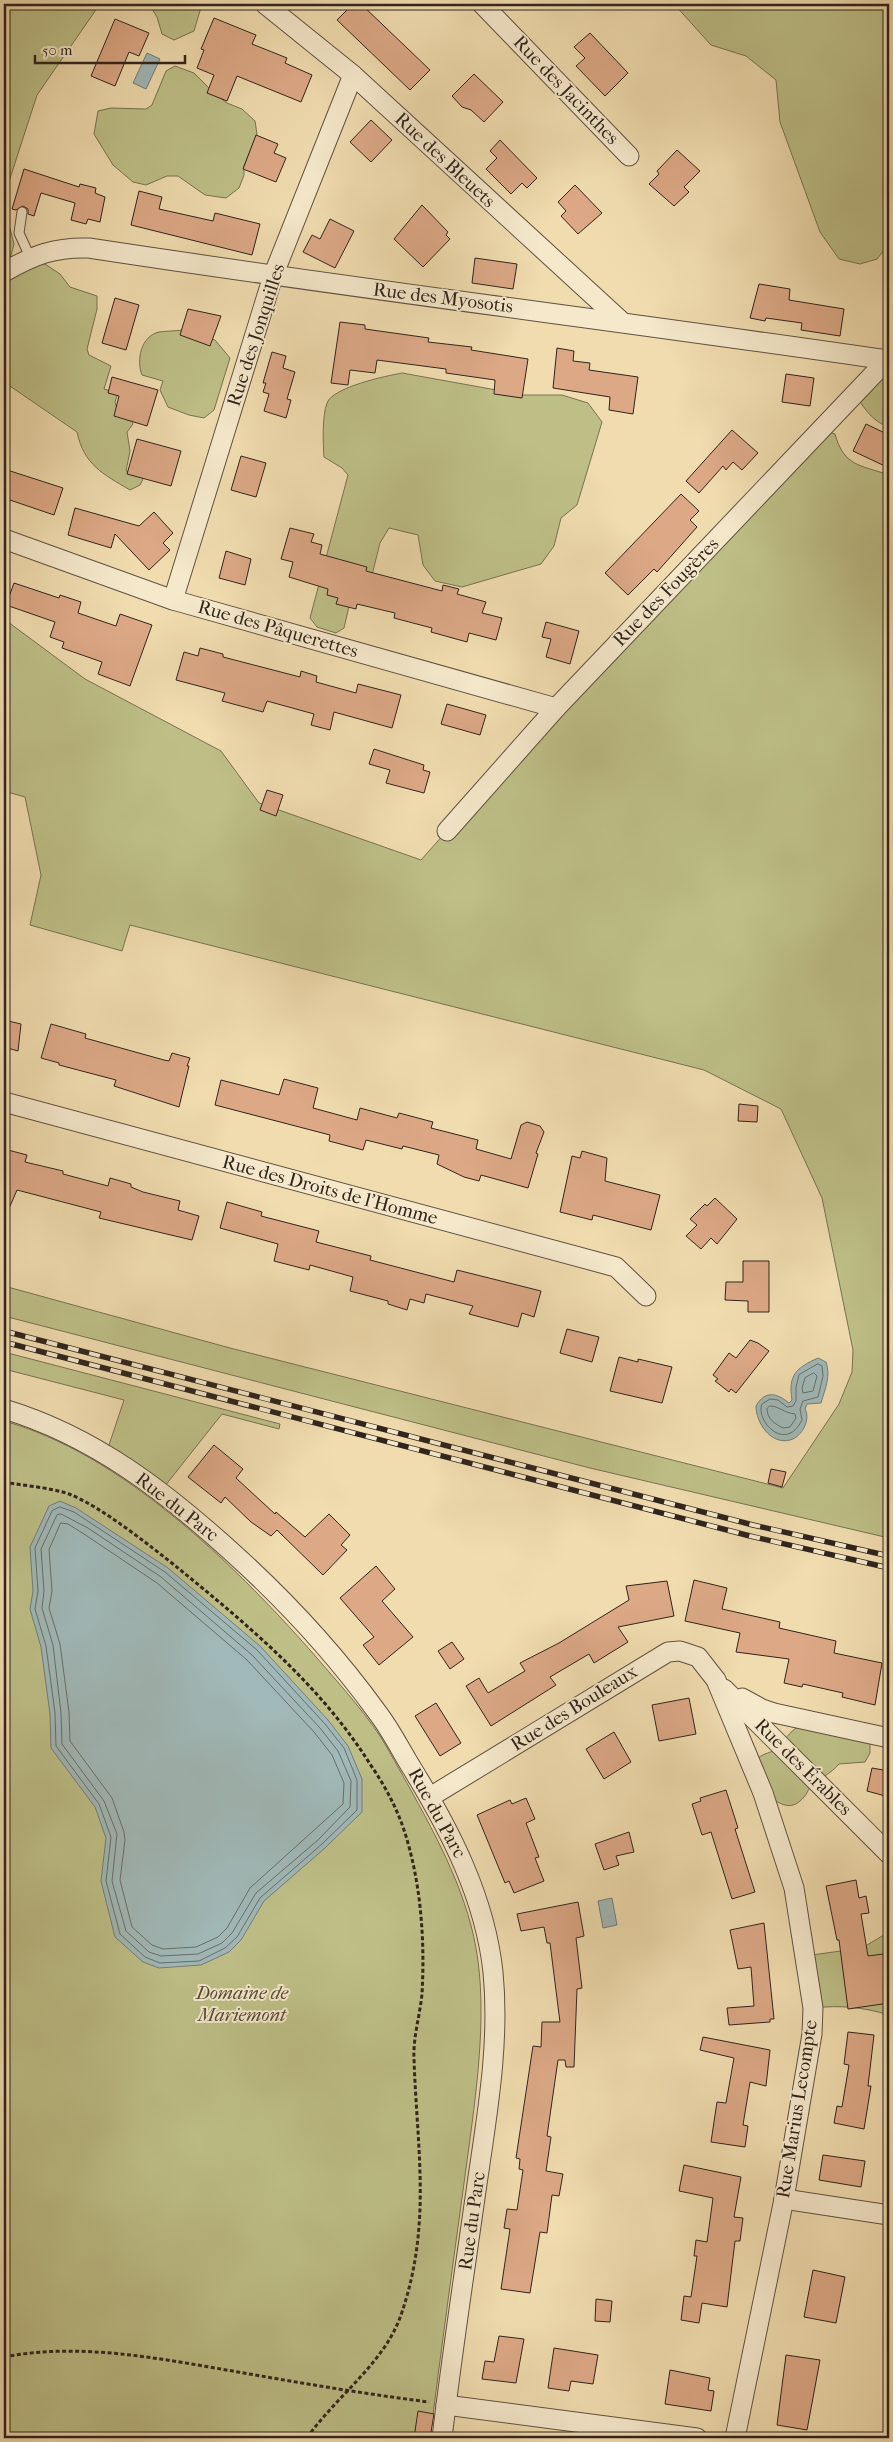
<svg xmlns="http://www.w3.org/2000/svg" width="893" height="2442" font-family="'IM FELL French Canon',serif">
<rect width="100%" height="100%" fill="#f0dcaf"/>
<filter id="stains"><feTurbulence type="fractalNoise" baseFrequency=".004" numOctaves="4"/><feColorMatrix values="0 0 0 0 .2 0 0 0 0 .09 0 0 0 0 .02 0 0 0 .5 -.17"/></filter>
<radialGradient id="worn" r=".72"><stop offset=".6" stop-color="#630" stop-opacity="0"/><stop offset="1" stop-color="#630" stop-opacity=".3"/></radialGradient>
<!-- green -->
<g fill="#bebf87" stroke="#787252">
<path d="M4,4H100L37,95L4,197Z"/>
<path d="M149,4H202L194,31L174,40L162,34L157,17Z"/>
<path d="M674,4H889V187L885,191L889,238L885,249L877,259L860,264L839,259L820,232L780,122L776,80L746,56L711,45Z"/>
<path d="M175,66L194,73L215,94L227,103L242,109L255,121L257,134L244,166V175L239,188L226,198L205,195L178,176H167L146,185L133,182L113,165L94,134L98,111L111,108L146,109L152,105L166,71Z"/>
<path d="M4,205L14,244L9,263L30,257L45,264L60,274L70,287L97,296V309L87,349L89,355L111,366L104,389L118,393L115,402L119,415L130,418L133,424L127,432L130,451L126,471L144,477L140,485L130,490C103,474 84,465 77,432L4,382Z"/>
<path d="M183,330L215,340L230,358L214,410L204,418L189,415L168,407L160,390L163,381L142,375C136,360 141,336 159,332C166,331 175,331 183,330Z"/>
<path d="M889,358V427C874,422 867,412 858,399Z"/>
<path d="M402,373L524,395H562L588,403L602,422L577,505L561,518L554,546L541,564L462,587L435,581L423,565L418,535L389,528L380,543L369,587L350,602L344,628L336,633L317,627L310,618L348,475L342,468L324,457C323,443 322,416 327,403C333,387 386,376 402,373Z"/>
<path d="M829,432L835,434C844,467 861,465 889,475V1538L590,1468L4,1316V1286L230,1348L783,1488L839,1404L852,1372L853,1350L822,1198L781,1109L704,1070L130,925L122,951L30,925L41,875L25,797L4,791V619L85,679L221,751L259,803L421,860L556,708Z"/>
<path d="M4,1352L280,1424L279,1429L222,1414L161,1491L106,1454L124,1400L4,1369Z"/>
<path d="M4,1421C120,1453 232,1562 310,1650C334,1678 360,1706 380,1736C390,1752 399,1769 408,1785C438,1839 470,1898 478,1961C487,2028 474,2108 465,2176C453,2263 441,2351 430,2438H4Z"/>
<path d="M800,1726L870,1742V1753L865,1762L839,1764C831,1774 819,1778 810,1787C808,1790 807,1794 804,1797C790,1814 778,1802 763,1793L758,1758C764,1753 771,1753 776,1749C785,1741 789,1731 800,1726Z"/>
<path d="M889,1932V2015C863,2007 840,2005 813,2008L805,1956L862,1948Z"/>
</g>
<!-- water -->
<g fill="#a0b8b7" stroke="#747d79">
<path d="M147,53L160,59L146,89L133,83Z"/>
<path d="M818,1358L826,1362C831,1376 825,1389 821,1403L807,1404L805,1409C811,1419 802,1437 790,1440C770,1445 756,1422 756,1406C765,1390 777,1393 789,1403L792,1400C788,1375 796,1368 818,1358Z"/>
<path d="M60,1501L76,1508L168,1568L260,1646L328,1720L348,1746L362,1779V1812L325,1848L264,1901L241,1940L229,1952L201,1965L159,1968L143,1962L115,1937L101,1881L106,1838L95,1807L51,1748L50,1714L41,1647L30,1609L33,1591L30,1547L49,1506Z"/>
<path d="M612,1898L617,1925L603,1928L598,1901Z"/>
</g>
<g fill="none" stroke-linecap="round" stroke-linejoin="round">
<!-- shore -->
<g stroke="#686e6a" stroke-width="1">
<path d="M818,1364L822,1366L823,1376L818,1397L803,1401L800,1409L802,1420C785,1454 755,1420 762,1404L770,1399L778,1400L787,1407L793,1406L796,1401V1387L799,1375Z"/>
<path d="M814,1373L817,1376L813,1391L803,1393L802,1388L805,1378Z"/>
<path d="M770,1406C779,1406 784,1413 795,1414L796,1418L790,1427L783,1428C775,1424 767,1419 767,1409Z"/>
<path d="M60,1507L74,1512L165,1572L257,1650L325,1724L344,1748L357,1780V1810L322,1844L260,1898L237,1937L225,1948L199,1961L160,1963L145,1957L120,1934L106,1881L111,1837L99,1804L56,1746L55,1713L46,1646L35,1609L38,1591L35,1548L52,1511Z"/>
<path d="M61,1514L88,1528L161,1577L252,1655L320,1728L338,1751L351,1781L350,1807L318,1840L256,1893L232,1933L222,1943L198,1954L161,1956L149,1952L126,1931L112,1881L117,1834L104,1801L62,1744L61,1713L53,1645L42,1608L44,1591L41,1549L57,1515Z"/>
<path d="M61,1523L68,1524L84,1534L157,1583L247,1660L314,1732L332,1755L344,1783L343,1804L250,1888L227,1928L218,1937L196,1947L163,1949L152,1945L132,1927L120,1880L125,1840L124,1832L112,1798L70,1741L69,1712L60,1644L49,1608L52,1591L49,1550Z"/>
</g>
</g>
<!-- building -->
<g fill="#dca886" stroke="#31241c">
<path d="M353,4H361L430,70L410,90L337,20Z"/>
<path d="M214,18L256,35L252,44L287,58L285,63L312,75L301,102L237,76L227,101L207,93L214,75L197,68L204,50L201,49Z"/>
<path d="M115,19L149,33L139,56L129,52L115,86L91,76Z"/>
<path d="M590,33L628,73L605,96L576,66L585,58L574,47Z"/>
<path d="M474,74L503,102L484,122L471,110L462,107L452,96Z"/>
<path d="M371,120L392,140L371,162L350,142Z"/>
<path d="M256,135L278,144L274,153L286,158L276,182L243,169Z"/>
<path d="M500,140L537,178L527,188L522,183L511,194L486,169L497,158L490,151Z"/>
<path d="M677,150L700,171L684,187L689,192L674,206L649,184L659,174L657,171Z"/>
<path d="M24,169L79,187L80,184L96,188L95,193L105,197L100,222L88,219L86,224L71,220L75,203L41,193L34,216L28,214V209L23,206L16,210L12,209Z"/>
<path d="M575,185L602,213L578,234L561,216L566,211L558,202Z"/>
<path d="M139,191L162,197L159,209L213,221L215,213L260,224L252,255L131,225Z"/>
<path d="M422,205L448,232L446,235L450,239L423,267L394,239Z"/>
<path d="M330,219L354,231L335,268L303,252L312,235L320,239Z"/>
<path d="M475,258L517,264L513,289L472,283Z"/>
<path d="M759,284L790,289L789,300L844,309L840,336L801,330L802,323L766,318L765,321L750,318Z"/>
<path d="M115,298L139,305L126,350L102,343Z"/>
<path d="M188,309L221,316L210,346L180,335Z"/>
<path d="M340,322L365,325V329L429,338L428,342L472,347L471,350L528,359L522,398L494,394L495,380L446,373V369L377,360L375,373L350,370L348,385L331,383Z"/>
<path d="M557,348L574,351L573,361L590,363L589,370L638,377L633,414L609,410L610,397L553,388Z"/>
<path d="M272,352L286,356L283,368L295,372L287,399L291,400L286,418L264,411L269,394L263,392L266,383H263Z"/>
<path d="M786,374L814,378L810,406L782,402Z"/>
<path d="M112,377L158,390L147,426L114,416L119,396L108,393Z"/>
<path d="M866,424L889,435V468L853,451Z"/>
<path d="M732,430L758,453L742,470L733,462L726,470L723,466L699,493L686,481Z"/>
<path d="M137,439L181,451L171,486L127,474Z"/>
<path d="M241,456L266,463L256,497L231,490Z"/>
<path d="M4,469L63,488L54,515L4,498Z"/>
<path d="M681,494L699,511L690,520L697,527L657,572L654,569L628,595L605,573Z"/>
<path d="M75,508L139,526L154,512L173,533L163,543L170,550L149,570L115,534L111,548L68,535Z"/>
<path d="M290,528L314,534L311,542L322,545L320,554L367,567L366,571L442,591L443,585L459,589L457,594L486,602L482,613L502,618L496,640L469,633L467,642L431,632L432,628L394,618L395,613L357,604L356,609L336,604L338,598L327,595L328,589L289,577L293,562L281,559Z"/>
<path d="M226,551L251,559L245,585L219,578Z"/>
<path d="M14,583L59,598L60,595L81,602L78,613L116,626L120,614L152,625L130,686L98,674L102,662L62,648L64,642L50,637L55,622L6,605Z"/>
<path d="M546,622L579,631L570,664L546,657L551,639L542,637Z"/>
<path d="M200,648L223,654V657L300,677L301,671L317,676L316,682L356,693L358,684L401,695L392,728L334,712L330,730L311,725L314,714L267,701L263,712L222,701L225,693L176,680L184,652L198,656Z"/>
<path d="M447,704L486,715L480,735L441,724Z"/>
<path d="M374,749L424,765L423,770L430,772L424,793L386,783L390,770L369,764Z"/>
<path d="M267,790L283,795L276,816L260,810Z"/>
<path d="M4,1020L21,1024L18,1051L4,1047Z"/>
<path d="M51,1024L86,1034L85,1038L164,1060L169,1061L172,1053L190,1058L187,1066H189L179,1107L114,1086L116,1080L59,1065V1063L41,1058Z"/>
<path d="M284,1079L318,1088L313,1108L357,1120L360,1108L397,1118L399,1113L433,1122L431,1128L478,1140L476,1149L511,1159L521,1125L527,1122L540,1126L544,1132L536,1153L538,1154L528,1188L481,1175L479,1181L464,1177L437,1164L439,1155L403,1146L402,1149L366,1140L363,1150L329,1141L330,1135L215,1105L221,1080L279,1095Z"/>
<path d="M739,1104L758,1106L757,1122L738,1121Z"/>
<path d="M4,1149L27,1155L25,1162L63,1171V1174L108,1186L110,1178L131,1184V1187L143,1192L180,1201L178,1210L199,1216L192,1240L99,1218L101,1212L17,1190L4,1220Z"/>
<path d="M582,1151L607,1158L605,1181L660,1195L651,1230L593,1215L592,1220L560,1212L572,1156L580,1158Z"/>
<path d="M715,1198L737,1219L717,1244L711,1238L701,1249L686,1236L697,1225L690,1219L705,1204L707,1206Z"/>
<path d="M227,1202L262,1212L261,1216L319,1231L316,1242L371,1256L370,1260L454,1282L457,1270L541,1291L534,1317L522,1313L518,1327L469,1314L473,1306L426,1294L424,1303L410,1299L407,1310L388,1304V1301L350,1291L353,1277L310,1265L309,1270L274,1261L278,1244L220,1228Z"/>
<path d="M743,1261H769V1312H748V1301L725,1300L726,1282H743Z"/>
<path d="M567,1329L599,1337L592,1362L560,1353Z"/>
<path d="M750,1340L758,1343L769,1351L736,1393L731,1389L729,1392L715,1381L718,1379L713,1375L729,1353L736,1358Z"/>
<path d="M619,1357L638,1362V1359L672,1367L662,1403L610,1391Z"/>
<path d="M214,1445L243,1469L236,1478L275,1514L276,1512L305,1537L329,1514L350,1535L341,1545L347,1550L323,1575L277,1530L271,1536L251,1522L225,1497L221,1503L188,1477Z"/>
<path d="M771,1469L786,1472L782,1487L768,1483Z"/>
<path d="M376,1566L395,1589L382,1601L413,1637L379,1665L363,1645L374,1637L340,1598Z"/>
<path d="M694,1580L727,1588L722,1609L780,1622L779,1628L836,1641L834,1653L882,1663L875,1705L842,1697L843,1693L803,1684L802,1687L784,1683L789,1659L736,1652L740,1633L685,1621Z"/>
<path d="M667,1581L674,1616L618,1627L628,1642L594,1663L589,1654L550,1677L556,1685L491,1726L466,1686L479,1678L488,1693L525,1671L520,1663L559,1643L629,1600L626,1586Z"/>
<path d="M452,1642L464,1659L450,1669L438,1651Z"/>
<path d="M689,1698L696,1734L659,1741L652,1705Z"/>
<path d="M436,1703L461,1743L440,1756L415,1716Z"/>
<path d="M614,1732L631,1762L604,1779L586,1749Z"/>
<path d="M872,1768L889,1771V1797L867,1791Z"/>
<path d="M726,1790L738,1828L735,1829L755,1892L732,1899L711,1832L702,1835L692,1804L701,1801L700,1798Z"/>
<path d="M526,1798L535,1819L526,1823L539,1857L535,1858L544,1881L514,1893L509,1881L505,1883L477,1815L510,1800L512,1804Z"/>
<path d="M629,1832L634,1852L616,1856L619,1865L604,1870L595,1844Z"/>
<path d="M856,1880L859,1898L866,1896L869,1913L861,1914L868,1956L883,1954L889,2003L848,2009L839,1940H837L826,1886Z"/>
<path d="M578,1902L584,1936L576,1938L582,1988L577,1989L574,2067H566L565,2060H558L547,2136L551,2137L546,2171L563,2174L559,2196L552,2195L547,2233L540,2232L530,2293L501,2289L510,2229L504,2228L507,2209L517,2210L523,2170L519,2169L520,2159L516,2158L533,2046L541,2047L542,2022H560L550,1943H547L544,1927L521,1931L517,1914Z"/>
<path d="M764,1923L774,2019H770V2022L729,2025L727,2008L754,2006L751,1967L738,1969L730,1930Z"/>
<path d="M848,2032L874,2035L868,2086H871L864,2129L834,2123L837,2106L842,2107L849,2065L844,2064Z"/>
<path d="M703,2037L770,2050L766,2086L750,2082L743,2125L748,2126L745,2147L711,2142L717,2102L726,2103L734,2058L700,2050Z"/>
<path d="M823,2155L865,2161L861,2187L819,2180Z"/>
<path d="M684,2165L741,2177L734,2217L743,2218L740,2241H735L727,2307L702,2303L699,2323L681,2320L684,2296L691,2297L697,2256H694L696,2240L707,2242L713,2198L679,2191Z"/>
<path d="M813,2270L845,2277L836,2323L804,2317Z"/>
<path d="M596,2299L612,2301L610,2322L595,2321Z"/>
<path d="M499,2336L524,2339L516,2383L482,2379L485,2361L494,2362Z"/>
<path d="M554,2348L598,2355L593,2384L571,2381L569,2391L548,2388Z"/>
<path d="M786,2355L820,2360L807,2430L777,2425Z"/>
<path d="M670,2370L710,2378L708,2390L714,2391L711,2411L665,2404Z"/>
<path d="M418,2411L434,2414L430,2438H414Z"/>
</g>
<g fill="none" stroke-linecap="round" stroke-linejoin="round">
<!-- lane casing -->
<g stroke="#615241" stroke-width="11">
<path id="lane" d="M22,212L19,233L30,257"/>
</g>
<!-- street casing -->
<g stroke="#615241" stroke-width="21">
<g id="street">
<path d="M265,4L353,75L621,321"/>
<path d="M482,4L629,156"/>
<path d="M4,272C34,255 54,247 89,248C355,289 621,321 887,360"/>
<path d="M4,539L173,600L556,708"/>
<path d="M173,600L273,276L353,75"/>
<path d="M447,831L556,708L889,358"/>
<path d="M4,1102L616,1267L646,1296"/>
<path d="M4,1409C94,1436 166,1492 234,1554C287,1602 335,1654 377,1712C391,1730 401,1751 413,1770C451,1832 485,1898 493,1972C500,2043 487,2115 477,2184C465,2269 452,2353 442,2438"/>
<path d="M724,1689L889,1854"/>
<path d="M742,1698L762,1709L774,1713L889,1738"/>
<path d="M430,1797L668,1652L680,1651L698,1657L716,1680L763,1793L794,1888L813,2008L812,2034L784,2199L735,2438"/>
<path d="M784,2199L889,2215"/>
<path d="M446,2405L697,2438"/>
</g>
</g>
<!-- path -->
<g stroke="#31241c" stroke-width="3" stroke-dasharray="4 2.5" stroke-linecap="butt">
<path d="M4,1482C25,1486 48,1487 69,1494C102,1507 149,1545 178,1568C249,1626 321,1686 370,1764C385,1786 397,1808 405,1833C421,1884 425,1940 422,1994C420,2015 413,2037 414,2059C417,2150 432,2225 401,2315C384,2364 336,2396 307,2438"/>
<path d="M4,2357C80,2342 162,2359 238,2372C301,2383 365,2394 429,2402"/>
</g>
<!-- lane -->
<use href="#lane" stroke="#f5e8cb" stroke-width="9"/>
<!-- street -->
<use href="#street" stroke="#f5e8cb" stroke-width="19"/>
<!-- rail casing -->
<g stroke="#31241c" stroke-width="5.5">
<g id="rail">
<path d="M4,1331L753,1525L889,1556"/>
<path d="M4,1342L750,1536L889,1568"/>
</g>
</g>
<!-- rail -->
<use href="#rail" stroke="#f5e8cb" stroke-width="4" stroke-dasharray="11" stroke-linecap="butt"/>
</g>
<g text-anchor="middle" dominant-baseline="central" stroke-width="4" stroke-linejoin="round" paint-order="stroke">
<!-- street labels -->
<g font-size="19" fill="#31241c" stroke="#f5e8cb">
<text transform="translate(566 90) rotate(46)">Rue des Jacinthes</text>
<text transform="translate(445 160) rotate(43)">Rue des Bleuets</text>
<text transform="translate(443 298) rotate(7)">Rue des Myosotis</text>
<text transform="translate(256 335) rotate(-72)">Rue des Jonquilles</text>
<text transform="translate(666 592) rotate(-46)">Rue des Fougères</text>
<text transform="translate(278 629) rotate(16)">Rue des Pâquerettes</text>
<text transform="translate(330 1190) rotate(15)">Rue des Droits de l'Homme</text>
<text transform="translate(177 1507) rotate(38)">Rue du Parc</text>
<text transform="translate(574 1708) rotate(-32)">Rue des Bouleaux</text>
<text transform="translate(803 1767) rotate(45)">Rue des Érables</text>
<text transform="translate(437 1813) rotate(61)">Rue du Parc</text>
<text transform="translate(797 2109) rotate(-81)">Rue Marius Lecompte</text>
<text transform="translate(472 2221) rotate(-82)">Rue du Parc</text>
</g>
<!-- park labels -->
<g font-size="19" font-style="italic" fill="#544b37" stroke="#f5e8cb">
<text x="242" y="1993">Domaine de<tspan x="242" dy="22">Mariemont</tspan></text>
</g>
</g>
<!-- margin -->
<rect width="893" height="2442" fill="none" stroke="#f0dcaf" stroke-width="20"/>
<rect x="5" y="5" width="883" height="2432" fill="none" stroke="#31241c" stroke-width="2.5"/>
<rect x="10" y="10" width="873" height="2422" fill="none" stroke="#31241c"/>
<!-- scale -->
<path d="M35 55v8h150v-8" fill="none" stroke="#31241c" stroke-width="2.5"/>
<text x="42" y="55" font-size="15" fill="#31241c" stroke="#f5e8cb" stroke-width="4" paint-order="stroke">50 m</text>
<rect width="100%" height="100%" filter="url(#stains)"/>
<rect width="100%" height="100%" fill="url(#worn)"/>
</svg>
